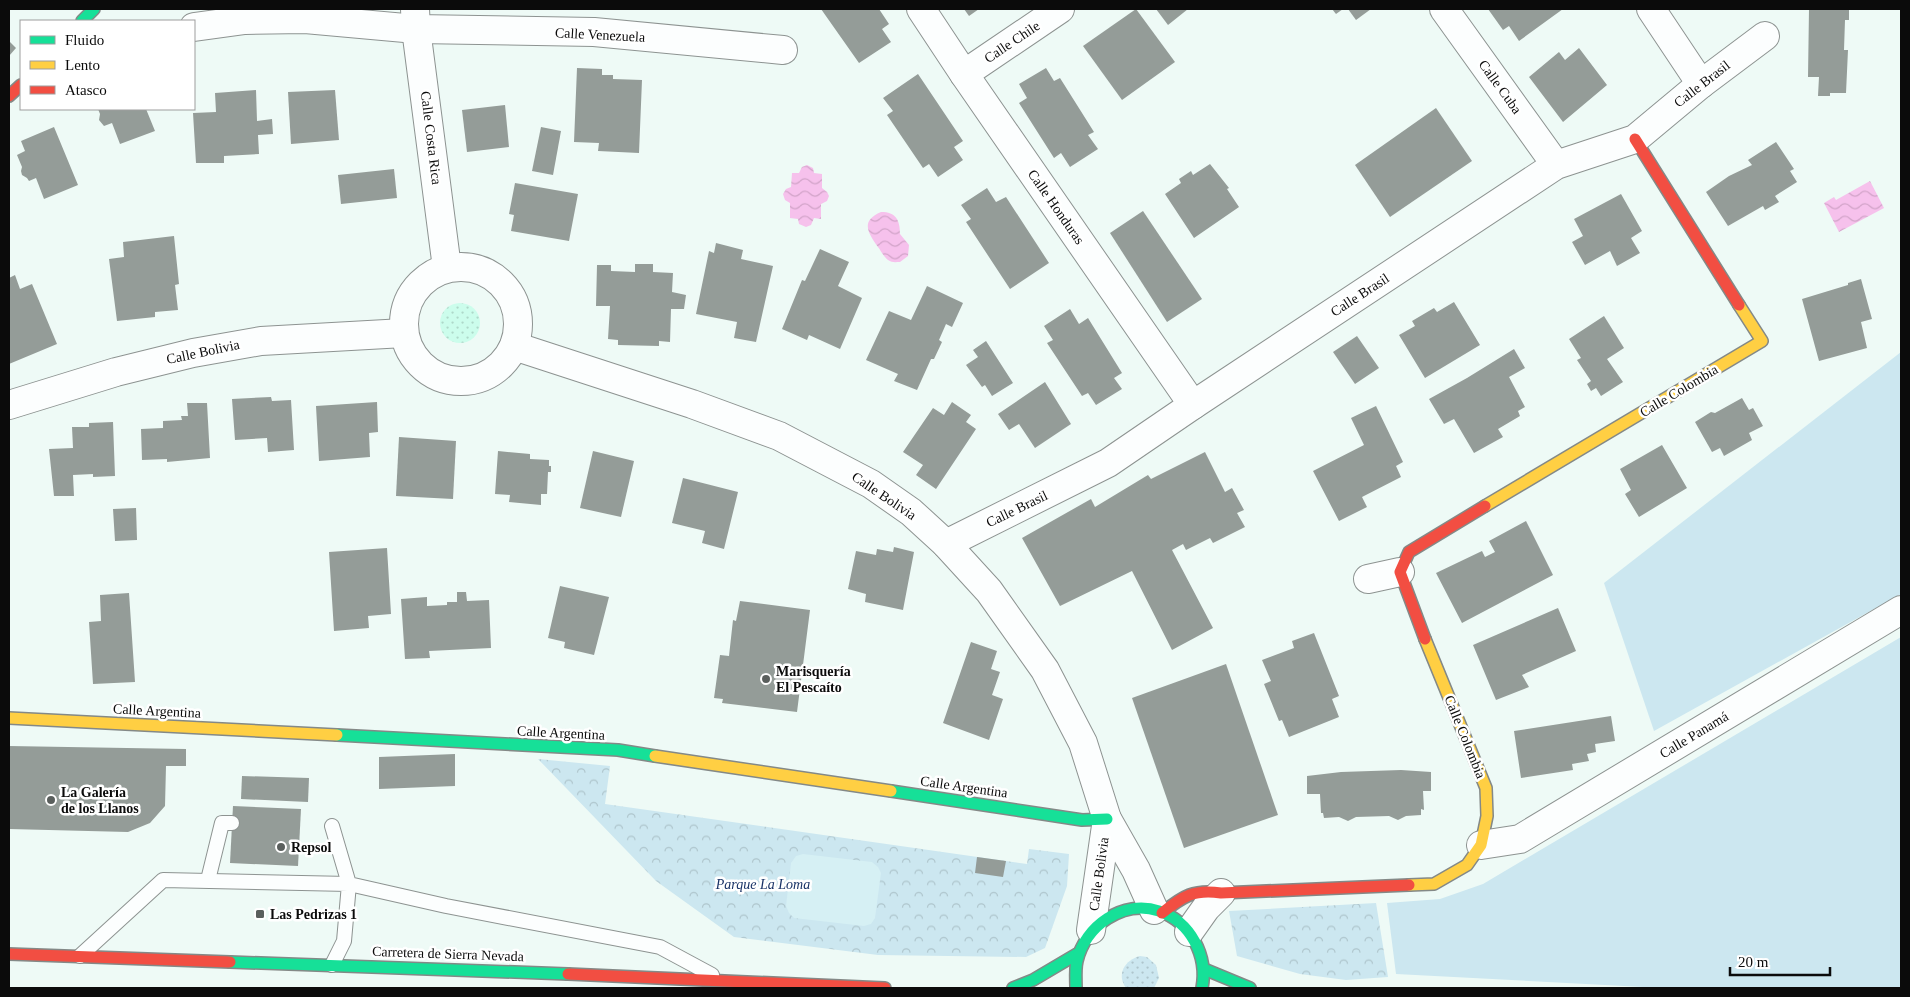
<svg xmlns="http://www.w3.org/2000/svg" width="1910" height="997" font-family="Georgia,serif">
<defs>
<pattern id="sand-dots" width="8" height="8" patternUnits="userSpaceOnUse" patternTransform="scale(1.25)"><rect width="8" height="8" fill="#ccfdec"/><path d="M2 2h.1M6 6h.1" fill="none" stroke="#aed8c9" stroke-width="1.8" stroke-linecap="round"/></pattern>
<pattern id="park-crowns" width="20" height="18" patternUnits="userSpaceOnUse" patternTransform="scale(1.25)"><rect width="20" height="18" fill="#cce7f0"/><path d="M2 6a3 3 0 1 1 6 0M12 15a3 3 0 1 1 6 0" fill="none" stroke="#aec5cc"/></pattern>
<pattern id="garden-dots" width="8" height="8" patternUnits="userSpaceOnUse" patternTransform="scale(1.25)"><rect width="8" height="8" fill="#cce7f0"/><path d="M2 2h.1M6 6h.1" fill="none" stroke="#aec5cc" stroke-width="1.8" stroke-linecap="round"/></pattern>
<pattern id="water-waves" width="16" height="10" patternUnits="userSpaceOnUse" patternTransform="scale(1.25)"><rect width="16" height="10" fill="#f6c1ec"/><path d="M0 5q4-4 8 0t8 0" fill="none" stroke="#d2a4c9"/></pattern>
</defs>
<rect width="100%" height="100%" fill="#eefaf6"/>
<!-- grass -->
<g fill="#cce7f0">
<path d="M1901,352V594L1654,731L1604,583Z"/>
<path d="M1901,637V988H1662L1396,974L1387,903L1440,899L1483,884Z"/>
</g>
<!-- sand -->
<circle fill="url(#sand-dots)" cx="460" cy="323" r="20"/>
<!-- park -->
<g fill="url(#park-crowns)">
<path d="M538,759L610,766L605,804L1027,864L1029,849L1069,854L1067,886L1045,948L1026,957L878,955L734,937L656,881Z"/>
<path d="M1376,903L1388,977L1346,980L1300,974L1237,956L1229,911Z"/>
</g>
<!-- garden -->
<path fill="url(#garden-dots)" d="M1140,956L1147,957L1156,965L1159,978L1154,988H1126C1116,974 1125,960 1140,956Z"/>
<!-- pitch -->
<path fill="#d6f0f4" d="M803,854L872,862L878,867L881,873L875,918L871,924L864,926L794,918L789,913L786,906L791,863L796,856Z"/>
<!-- water -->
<g fill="url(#water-waves)">
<path d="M807,165L813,168L814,173L822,174V188L827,192L829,196L827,201L821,204V219L814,218L811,225L806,227L799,224L798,219L790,218V203L785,200L783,194L786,189L791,187L792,173H799L802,167Z"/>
<path d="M1870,181L1884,208L1839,232L1824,203L1834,197L1836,200Z"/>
<path d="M881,212C896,212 900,220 900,234L909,245L908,256L900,262C896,262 892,263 888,260C884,257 881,251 878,247C868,233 860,221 881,212Z"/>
</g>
<!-- building -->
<g fill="#949c98">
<path d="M821,9H879L889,24L882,29L891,42L859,63Z"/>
<path d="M964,9H979L969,16Z"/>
<path d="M1136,9L1175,62L1122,100L1083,46Z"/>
<path d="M1156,9H1188L1168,25Z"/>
<path d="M1332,9H1343L1336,14Z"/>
<path d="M1348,9H1371L1356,20Z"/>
<path d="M1488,9H1563L1519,41L1509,26L1503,30Z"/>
<path d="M1809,9H1849V20H1845L1844,50H1848L1846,93H1830V96H1818L1819,77H1808Z"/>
<path d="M9,41L16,48L9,56Z"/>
<path d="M1579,48L1607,85L1563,122L1529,77L1559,52L1565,60Z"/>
<path d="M577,68L602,69V75H613V79L642,80L639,153L598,151L599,143L574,142Z"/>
<path d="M1046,68L1054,81L1060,78L1094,132L1088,135L1098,149L1070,167L1061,153L1054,158L1019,103L1027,98L1019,84Z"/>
<path d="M918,74L963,141L954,147L963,160L938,177L929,164L923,168L887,115L893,111L883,98Z"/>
<path d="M256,90L257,121L272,119L273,134L258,135L259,154L224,156V163H196L193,113L216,112L215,93Z"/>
<path d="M335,90L339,140L291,144L288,92Z"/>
<path d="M505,105L509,147L467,152L462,110Z"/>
<path d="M1436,108L1472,161L1390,217L1355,165Z"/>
<path d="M98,109H146L155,131L120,144L112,123L104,126L99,120L100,114Z"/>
<path d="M54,127L78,185L44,199L36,178L29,181L27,178L22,175L21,171L22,167L17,155L25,151L21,141Z"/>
<path d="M541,127L561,131L553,175L532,171Z"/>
<path d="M1776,142L1794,169L1790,171L1797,182L1775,196L1779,202L1765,210L1763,206L1728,226L1706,192L1729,176L1752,165L1748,160Z"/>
<path d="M1210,164L1229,188L1227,189L1239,207L1194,238L1165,194L1181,183L1179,179L1191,171L1193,175Z"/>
<path d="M394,169L397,198L341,204L338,175Z"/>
<path d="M515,183L578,194L569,241L511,231L514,215L509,214Z"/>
<path d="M987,188L996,202L1006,197L1049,263L1010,289L966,222L971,219L961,205Z"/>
<path d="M1621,194L1642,231L1631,238L1640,253L1617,266L1610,251L1585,265L1572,242L1583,236L1574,219Z"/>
<path d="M1143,211L1202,299L1167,322L1110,233Z"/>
<path d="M174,236L179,284L175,285L178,310L155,312V317L117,321L109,259L124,257L123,242Z"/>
<path d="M716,243L743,250L741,259L773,266L756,342L734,338L737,322L696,314L709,251L714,253Z"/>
<path d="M820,249L849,262L838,286L862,298L840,349L809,335L807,340L782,329L802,280L805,281Z"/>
<path d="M635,264H653V272L673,273L672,292L686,295L684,309H671L670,342L659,341V346L618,345V340L608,339L610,306H596L597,265H611V271L635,272Z"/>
<path d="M15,275L20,289L32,284L57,344L9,364V278Z"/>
<path d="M1861,279L1872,319L1861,322L1867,348L1819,361L1802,299L1848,285V283Z"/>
<path d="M927,286L963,303L952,327L946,324L939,340L942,342L934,359H931L917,390L894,381L898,374L866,360L889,311L911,320Z"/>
<path d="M1454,302L1480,345L1425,378L1399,335L1415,326L1412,321L1434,308L1437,312Z"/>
<path d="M1070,309L1079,324L1088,318L1122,373L1114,378L1122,389L1096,405L1088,393L1082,396L1047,343L1053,340L1044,326Z"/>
<path d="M1604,316L1624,348L1607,359L1623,382L1601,396L1596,388L1591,391L1587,384L1591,381L1577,360L1581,358L1569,339Z"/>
<path d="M1357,336L1379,368L1355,384L1333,352Z"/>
<path d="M986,341L1013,383L992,396L985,385L982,387L966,365L978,357L973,350Z"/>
<path d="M1514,349L1525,368L1509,377L1525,407L1518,411L1520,416L1498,429L1503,437L1474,453L1454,419L1444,424L1429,399L1467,378Z"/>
<path d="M1045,382L1071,424L1035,448L1019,424L1009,430L998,414Z"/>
<path d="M271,397L272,401L291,400L294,450L268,452L267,438L235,440L232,399Z"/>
<path d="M1742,398L1749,410L1753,408L1763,426L1749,433L1752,440L1724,456L1720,448L1712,452L1695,422L1711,412L1715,413Z"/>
<path d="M377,402L378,432L369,433L370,457L319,461L316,406Z"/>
<path d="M952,402L971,415L966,422L976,429L936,489L916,475L923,465L903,452L933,408L944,415Z"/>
<path d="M187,403H207L210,458L167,462V459L142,460L141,429L163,428V421L182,420L181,416H188Z"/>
<path d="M1376,406L1403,462L1396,466L1401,477L1362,497L1367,507L1339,521L1313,471L1364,445L1351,418Z"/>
<path d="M113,422L115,476L93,477V474L73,475L74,496H54L49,449L73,448L72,427H89V423Z"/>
<path d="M399,437L456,441L453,499L396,496Z"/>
<path d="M1662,445L1687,488L1639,517L1625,494L1631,490L1620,469Z"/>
<path d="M498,451L530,454V459L549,460V466H551V472H548L547,494H541V505L509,502L510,495L495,494Z"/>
<path d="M593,451L634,461L621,517L580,508Z"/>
<path d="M1205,452L1225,492L1232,488L1244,510L1237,513L1245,527L1213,543L1210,538L1186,550L1183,544L1172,550L1213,628L1172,650L1132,571L1060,606L1022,538L1091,499L1095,507L1148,475L1151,479Z"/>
<path d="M683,478L738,492L724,549L702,543L705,531L672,523Z"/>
<path d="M136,508L137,540L115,541L113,509Z"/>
<path d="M1526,521L1553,575L1462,623L1436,573L1482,551L1485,557L1495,552L1489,541Z"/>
<path d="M894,547L914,552L903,610L865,602L866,594L848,589L856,551L876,555L877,549L893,552Z"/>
<path d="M387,548L391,614L368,616L369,628L334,631L329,552Z"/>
<path d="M560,586L609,597L594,655L564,648L565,642L548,638Z"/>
<path d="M457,592H466L467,601L489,600L491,648L429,651L430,658L405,659L401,599L427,597V606L447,605V602H457Z"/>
<path d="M129,593L135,682L93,684L89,622L101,621L100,595Z"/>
<path d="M740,601L810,610L797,712L722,703L723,699L714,698L720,655L729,656L733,620L736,621Z"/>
<path d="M1558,608L1576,651L1522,675L1529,687L1496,700L1473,645Z"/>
<path d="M1314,633L1339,696L1332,699L1339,717L1289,737L1282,720L1279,721L1264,684L1271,681L1262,660L1294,648L1292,641Z"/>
<path d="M971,642L997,651L991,669L1000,672L992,695L1003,699L989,740L943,723Z"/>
<path d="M1226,664L1278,815L1184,848L1132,698Z"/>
<path d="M1611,716L1615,741L1595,744L1596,752L1587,754L1589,761L1572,764L1573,770L1521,778L1514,731Z"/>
<path d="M9,746L186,749V766H166L165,806L150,823L128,832L9,829Z"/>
<path d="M455,754V786L379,789V757Z"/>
<path d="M1401,770L1431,772V791H1423L1424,810L1421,809V815L1406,816L1398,820L1389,816L1356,817L1348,821L1339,817L1324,818L1323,813H1321L1320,794H1307V776L1341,772Z"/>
<path d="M242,776L309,778L308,802L241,799Z"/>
<path d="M233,806L301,809L298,866L230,863Z"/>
<path d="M977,857L1006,861L1003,877L975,873Z"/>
</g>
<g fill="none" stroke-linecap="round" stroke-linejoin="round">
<!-- lane casing -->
<g stroke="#8d9391" stroke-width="16">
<g id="lane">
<path d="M332,826L349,884L446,906L660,947L712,975"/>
<path d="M208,880L222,823H232"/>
<path d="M80,956L163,880L349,884L344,941L332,965"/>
</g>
</g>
<!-- street casing -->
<g stroke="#8d9391" stroke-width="30">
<g id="street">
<path d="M415,9L416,29L447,268"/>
<path d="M921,9L964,74L1193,405"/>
<path d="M1444,9L1556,165"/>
<path d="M1651,9L1701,84"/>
<path d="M194,27L245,20L305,19L416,29L594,32L783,50"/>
<path d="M964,74L1060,9"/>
<circle cx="461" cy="324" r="57"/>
<path d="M514,346L692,404L779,436L871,484L911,512L946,544L989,591L1045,670L1083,743L1107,819L1136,870L1154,910"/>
<path d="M9,405L116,372L193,353L261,341L404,333"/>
<path d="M946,544L1108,463L1193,405L1556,165L1635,139L1701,84L1765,36"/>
<path d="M1368,579L1400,572"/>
<path d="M1481,845L1520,839L1901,610"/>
<path d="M1091,930L1107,819"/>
<path d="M1189,932L1206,908L1221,893"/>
</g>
</g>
<!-- fast casing -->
<g stroke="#848987" stroke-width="14">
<g id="fast">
<path d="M82,21L94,9"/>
<path d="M337,735L618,750L655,756"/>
<path d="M891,791L1082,820L1107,819"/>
<path d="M230,962L568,974"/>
<path d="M1204,969L1250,988"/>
<path d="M1013,988L1033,980L1077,954"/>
<path d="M1076,988C1076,980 1075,969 1077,961C1085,926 1123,899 1159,911C1191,922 1208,956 1202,988"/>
</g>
</g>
<!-- slow casing -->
<g stroke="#848987" stroke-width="14">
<g id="slow">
<path d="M1485,506L1762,341L1739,305"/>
<path d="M9,718L337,735"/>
<path d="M655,756L891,791"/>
<path d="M1409,885L1434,884L1467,865L1481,845L1487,816L1486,788L1425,639"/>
</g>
</g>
<!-- jam casing -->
<g stroke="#848987" stroke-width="14">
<g id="jam">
<path d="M9,96L21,85"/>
<path d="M1635,139L1739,305"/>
<path d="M1425,639L1400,572L1409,552L1485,506"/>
<path d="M1162,913C1183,896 1194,889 1221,893L1409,885"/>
<path d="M9,954L230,962"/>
<path d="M568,974L885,988"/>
</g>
</g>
<!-- lane -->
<use href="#lane" stroke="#fcfefe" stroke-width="14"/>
<!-- street -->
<use href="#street" stroke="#fcfefe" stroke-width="28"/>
<!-- fast -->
<use href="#fast" stroke="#16e098" stroke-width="11"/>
<!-- slow -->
<use href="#slow" stroke="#ffcf43" stroke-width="11"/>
<!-- jam -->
<use href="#jam" stroke="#f24e42" stroke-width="11"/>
</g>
<!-- markers -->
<g fill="#5a5f5d" stroke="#fff" stroke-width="2">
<circle cx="766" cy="679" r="5"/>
<circle cx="51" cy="800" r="5"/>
<circle cx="281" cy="847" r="5"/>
<rect x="255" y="909" width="10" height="10" rx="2.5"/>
</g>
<g text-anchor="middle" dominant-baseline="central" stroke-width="5" stroke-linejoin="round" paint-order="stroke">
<!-- street labels -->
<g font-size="14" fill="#0b0b0b" stroke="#fff">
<text transform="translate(600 35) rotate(3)">Calle Venezuela</text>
<text transform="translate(1012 42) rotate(-34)">Calle Chile</text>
<text transform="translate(1702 84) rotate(-38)">Calle Brasil</text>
<text transform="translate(1500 87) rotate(54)">Calle Cuba</text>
<text transform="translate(431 138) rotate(83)">Calle Costa Rica</text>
<text transform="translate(1056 207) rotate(55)">Calle Honduras</text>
<text transform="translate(1360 295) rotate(-33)">Calle Brasil</text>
<text transform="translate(203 352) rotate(-12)">Calle Bolivia</text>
<text transform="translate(1679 391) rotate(-31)">Calle Colombia</text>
<text transform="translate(884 496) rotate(34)">Calle Bolivia</text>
<text transform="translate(1017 509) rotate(-26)">Calle Brasil</text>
<text transform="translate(157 711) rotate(3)">Calle Argentina</text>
<text transform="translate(561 733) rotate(3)">Calle Argentina</text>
<text transform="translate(1694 735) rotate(-31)">Calle Panamá</text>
<text transform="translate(1465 737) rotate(68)">Calle Colombia</text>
<text transform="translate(964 787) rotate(8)">Calle Argentina</text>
<text transform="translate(1099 874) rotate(-82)">Calle Bolivia</text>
<text transform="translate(448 954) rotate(2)">Carretera de Sierra Nevada</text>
</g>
<!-- poi labels -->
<g font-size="14" font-weight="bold" fill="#0b0b0b" stroke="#fff" text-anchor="start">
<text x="776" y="671">Marisquería<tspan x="776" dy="16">El Pescaíto</tspan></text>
<text x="61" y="792">La Galería<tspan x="61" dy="16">de los Llanos</tspan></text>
<text x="291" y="847">Repsol</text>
<text x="270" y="914">Las Pedrizas 1</text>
</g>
<!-- park labels -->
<g font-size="14" font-style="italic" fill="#183266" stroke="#fff">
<text x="763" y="884">Parque La Loma</text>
</g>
</g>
<!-- border -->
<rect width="1910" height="997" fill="none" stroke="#0b0b0b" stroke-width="20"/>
<!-- legend -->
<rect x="20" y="20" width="175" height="90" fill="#ffffff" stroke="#9d9d9d"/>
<rect x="30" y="36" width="25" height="8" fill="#16e098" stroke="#9d9d9d"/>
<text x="65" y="45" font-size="15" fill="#0b0b0b">Fluido</text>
<rect x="30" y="61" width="25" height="8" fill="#ffcf43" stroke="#9d9d9d"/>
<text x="65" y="70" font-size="15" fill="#0b0b0b">Lento</text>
<rect x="30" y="86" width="25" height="8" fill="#f24e42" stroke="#9d9d9d"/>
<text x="65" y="95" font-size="15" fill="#0b0b0b">Atasco</text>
<!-- scale -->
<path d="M1730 967v8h100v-8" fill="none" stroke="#0b0b0b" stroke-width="2.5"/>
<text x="1738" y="967" font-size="15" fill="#0b0b0b" stroke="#ffffff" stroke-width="4" paint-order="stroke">20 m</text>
</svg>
